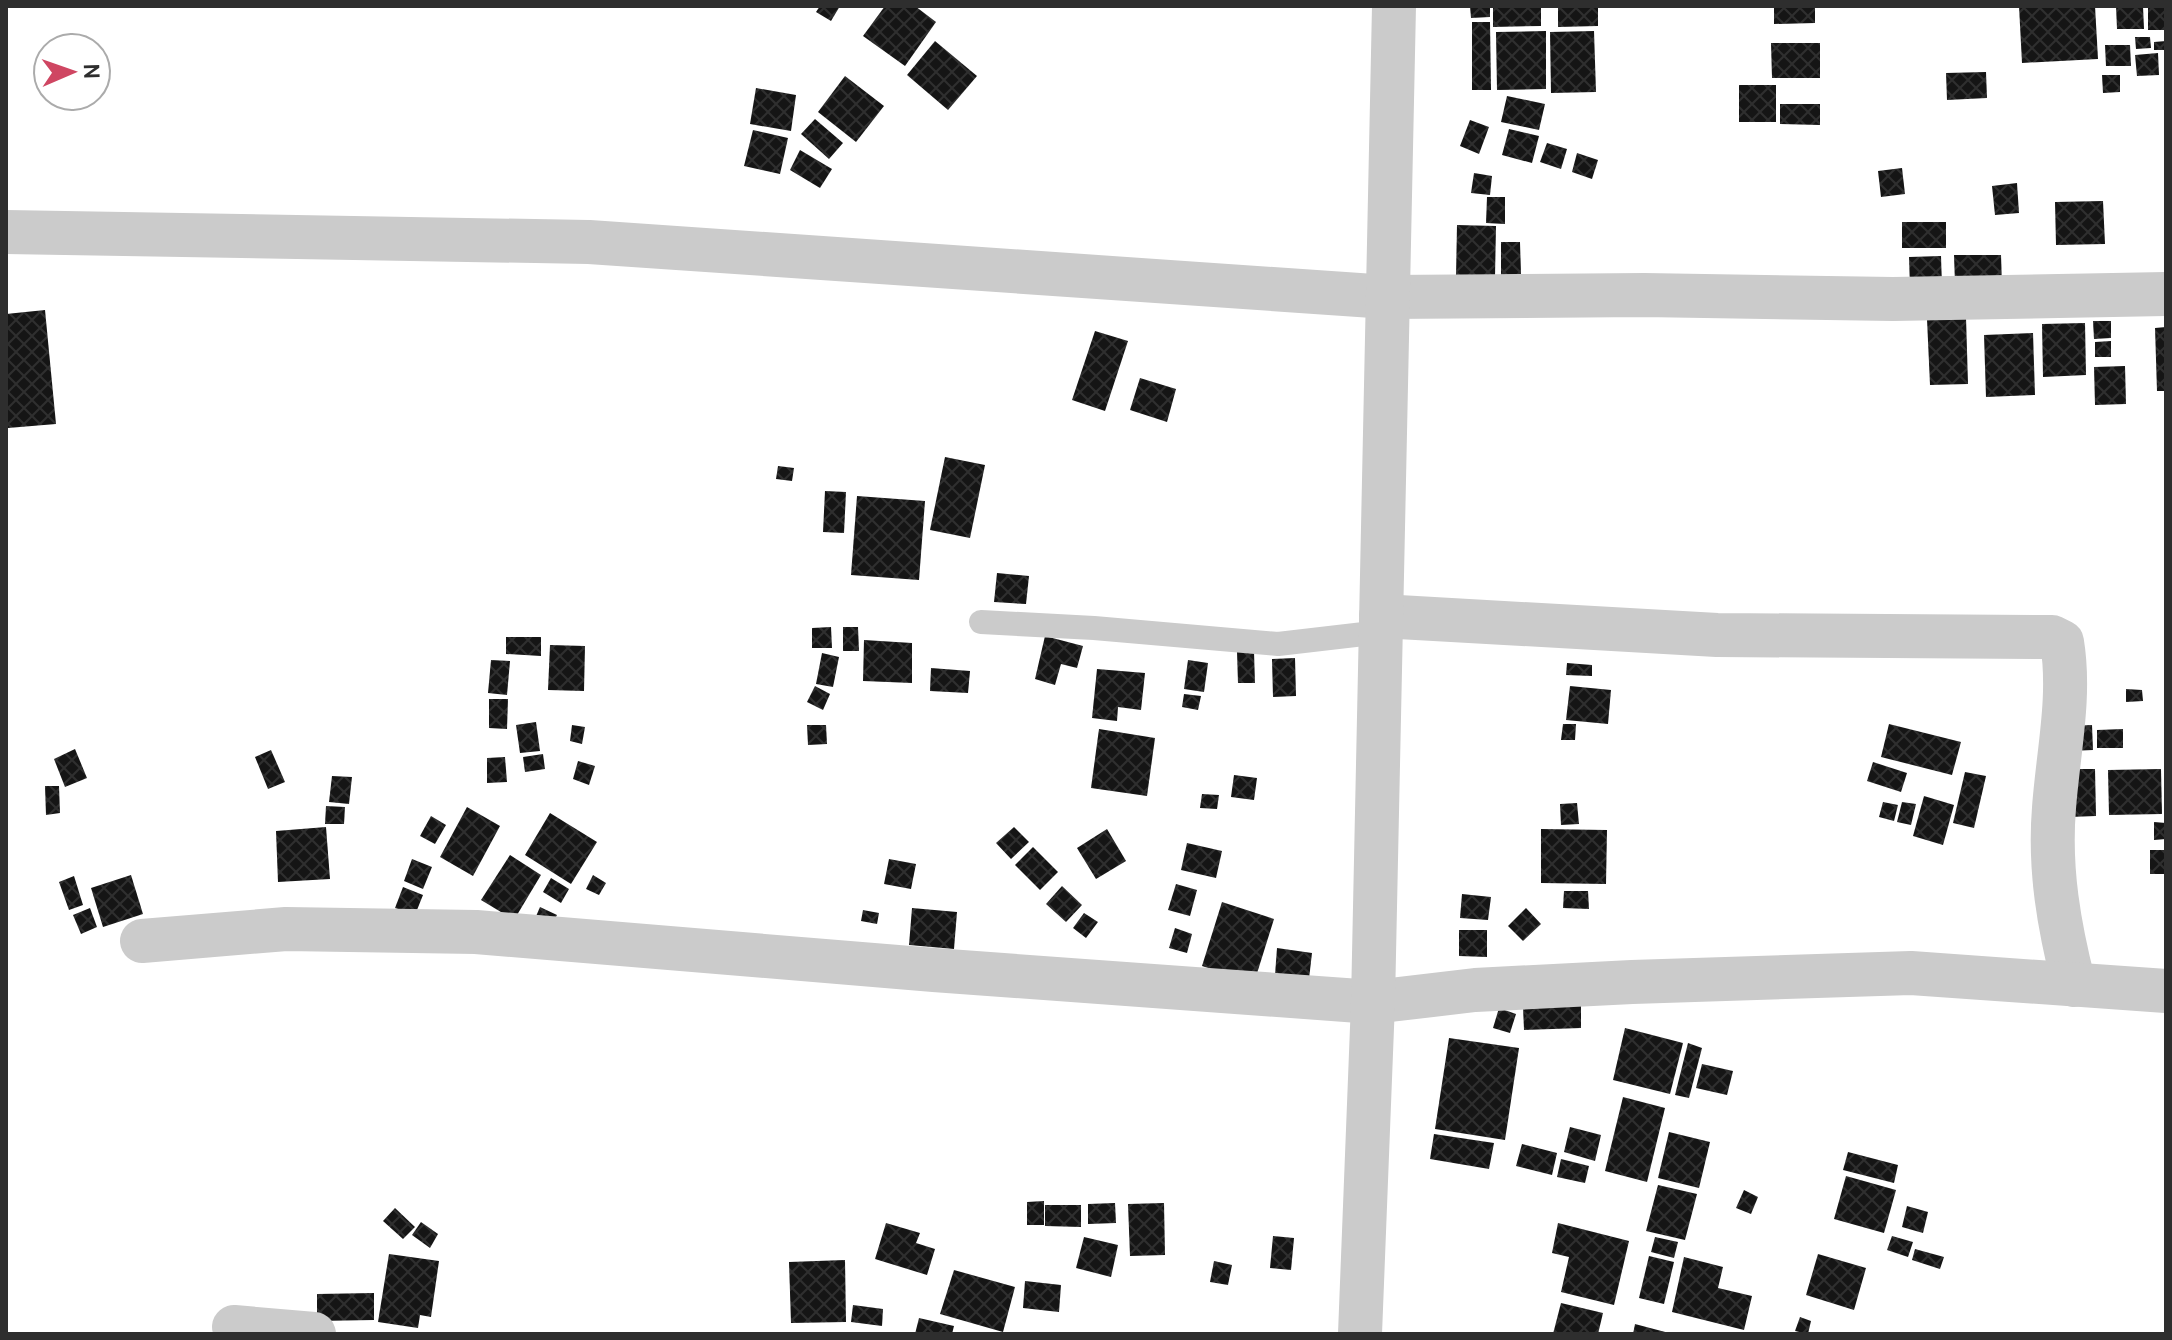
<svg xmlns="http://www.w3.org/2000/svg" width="2172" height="1340" font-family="Cabin,sans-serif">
<defs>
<pattern id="building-cross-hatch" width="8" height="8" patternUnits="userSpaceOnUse" patternTransform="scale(2)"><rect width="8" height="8" fill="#151515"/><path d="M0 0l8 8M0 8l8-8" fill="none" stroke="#2f2f2f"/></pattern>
</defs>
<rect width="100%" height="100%" fill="#fff"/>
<!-- building -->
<g fill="url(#building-cross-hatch)">
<path d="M820,6H840L831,21L816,12Z"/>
<path d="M885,6H915L936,22L905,66L863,36Z"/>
<path d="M1470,6H1490V17L1471,18Z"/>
<path d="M1493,6H1541V26L1493,27Z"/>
<path d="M1558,6H1598V26L1558,27Z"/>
<path d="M1774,6H1815V23L1774,24Z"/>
<path d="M2019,6H2095L2098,59L2022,63Z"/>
<path d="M2116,6H2143L2144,29H2117Z"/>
<rect x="2148" y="6" width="18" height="24"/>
<path d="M1472,22H1490L1491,90H1472Z"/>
<path d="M1546,31V89L1497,90L1496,32Z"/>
<path d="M1594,31L1596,92L1551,93L1550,32Z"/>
<path d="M2135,37H2150L2151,48L2136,49Z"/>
<path d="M935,41L977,76L948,110L907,75Z"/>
<path d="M2166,41V50H2154V42Z"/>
<path d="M1771,43H1820V78H1772Z"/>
<path d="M2105,45H2130L2131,66H2106Z"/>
<path d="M2158,53L2159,75L2137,76L2135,55Z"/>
<path d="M1986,72L1987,98L1947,100L1946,73Z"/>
<path d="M2102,75H2120V92L2103,93Z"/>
<path d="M845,76L884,106L856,142L818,112Z"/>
<rect x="1739" y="85" width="37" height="37"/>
<path d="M756,88L796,95L791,131L750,124Z"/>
<path d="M1507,96L1545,104L1539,130L1501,122Z"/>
<path d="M1780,104H1820V125L1780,124Z"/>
<path d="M815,119L843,143L829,159L801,134Z"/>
<path d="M1470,120L1489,127L1479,154L1460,146Z"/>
<path d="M1509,129L1539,136L1532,163L1502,155Z"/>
<path d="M753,130L788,138L780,174L744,166Z"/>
<path d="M1547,143L1567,149L1561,169L1540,162Z"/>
<path d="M800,150L832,169L820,188L790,170Z"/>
<path d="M1577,153L1598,160L1592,179L1572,172Z"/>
<path d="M1902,168L1905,194L1881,197L1878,171Z"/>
<path d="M1474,173L1492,176L1490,195L1471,193Z"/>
<path d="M2017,183L2019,213L1995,215L1992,186Z"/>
<path d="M1487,197H1505V224L1486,223Z"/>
<path d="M2103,201L2105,244L2056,245L2055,202Z"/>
<rect x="1902" y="222" width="44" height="26"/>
<path d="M1457,225L1496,226L1495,277H1456Z"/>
<path d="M1501,242H1520L1521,274L1501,275Z"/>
<path d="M1954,255H2001L2002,284H1955Z"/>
<path d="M1941,256L1942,286L1910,288L1909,257Z"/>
<path d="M45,310L56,424L8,428L6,314Z"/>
<path d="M1966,317L1968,384L1930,385L1927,319Z"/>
<path d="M2093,321H2111V338L2094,339Z"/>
<path d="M2085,323L2086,375L2043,377L2042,324Z"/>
<path d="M2166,327V391H2157L2155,328Z"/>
<path d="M1095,331L1128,341L1105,411L1072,400Z"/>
<path d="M2033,333L2035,395L1986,397L1984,335Z"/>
<path d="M2111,341V357H2095V342Z"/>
<path d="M2125,366L2126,404L2095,405L2094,367Z"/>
<path d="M1140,378L1176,389L1167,422L1130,410Z"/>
<path d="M945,457L985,465L970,538L930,530Z"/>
<path d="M778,466L794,468L792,481L776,479Z"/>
<path d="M825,491L846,492L844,533L823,532Z"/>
<path d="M857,496L925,501L919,580L851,575Z"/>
<path d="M997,573L1029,576L1026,604L994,602Z"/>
<path d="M831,627L832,648H812V628Z"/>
<path d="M843,627H858L859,651H843Z"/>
<path d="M1045,636L1083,646L1077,668L1061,664L1055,685L1035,679Z"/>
<path d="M506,637H541V656L506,654Z"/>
<path d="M864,640L912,643V683L863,681Z"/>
<path d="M550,645L585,646L584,691L548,690Z"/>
<path d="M1237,652H1254L1255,683H1238Z"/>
<path d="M822,653L839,657L833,687L816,684Z"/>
<path d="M1295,658L1296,696L1273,697L1272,659Z"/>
<path d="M491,660L510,661L507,695L488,693Z"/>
<path d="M1188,660L1208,663L1204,692L1184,689Z"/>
<path d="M1567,663L1592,665V676L1566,675Z"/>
<path d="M931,668L970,671L968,693L930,691Z"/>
<path d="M1097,669L1145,673L1141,710L1118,707L1117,721L1092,718Z"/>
<path d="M815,686L830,694L823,710L807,702Z"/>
<path d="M1570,686L1611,690L1608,724L1566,720Z"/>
<path d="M2126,689L2142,690L2143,701L2126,702Z"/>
<path d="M1184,694L1201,696L1198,710L1182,707Z"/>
<path d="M489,699H508L507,729L489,728Z"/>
<path d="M536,722L540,751L520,753L516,725Z"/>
<path d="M1563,724H1576L1575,740H1561Z"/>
<path d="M1889,724L1961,742L1952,775L1881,757Z"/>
<path d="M572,725L585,727L582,744L570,741Z"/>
<path d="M807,725H826L827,744L808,745Z"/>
<path d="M2092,725L2093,750L2070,751L2069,726Z"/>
<path d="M1099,729L1155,738L1147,796L1091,788Z"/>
<path d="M2123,729V748H2097V730Z"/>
<path d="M75,749L87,778L65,787L54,759Z"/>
<path d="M271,750L285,782L268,789L255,757Z"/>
<path d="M543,754L545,769L525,772L523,757Z"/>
<path d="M505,757L507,782L487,783V758Z"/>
<path d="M578,761L595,766L589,785L573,779Z"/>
<path d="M1873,762L1907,773L1901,792L1867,781Z"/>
<path d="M2069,769H2095L2096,816L2070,817Z"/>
<path d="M2161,769L2162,814L2109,815L2108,770Z"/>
<path d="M1965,772L1986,776L1974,828L1953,823Z"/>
<path d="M1234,775L1257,778L1254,800L1231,797Z"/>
<path d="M332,776L352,777L349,804L329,802Z"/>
<path d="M45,786H59L60,813L46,815Z"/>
<path d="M1202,794L1219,795L1217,809L1200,808Z"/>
<path d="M1924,796L1954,805L1943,845L1913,836Z"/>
<path d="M1883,802L1898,805L1894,821L1879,817Z"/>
<path d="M1902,802L1916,804L1911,825L1897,822Z"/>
<path d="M1577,803L1579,824L1561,825L1560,804Z"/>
<path d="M326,806L345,807L344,824H325Z"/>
<path d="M467,807L500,826L473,876L440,857Z"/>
<path d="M550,813L597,842L571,884L525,855Z"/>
<path d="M431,816L446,825L435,844L420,836Z"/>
<path d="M2154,822L2166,823V839L2154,840Z"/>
<path d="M326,827L330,879L278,882L276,831Z"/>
<path d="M1014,827L1029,842L1011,859L996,843Z"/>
<path d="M1107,829L1126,861L1096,879L1077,848Z"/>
<path d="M1541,829L1607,830L1606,884L1541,883Z"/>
<path d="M1187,843L1222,851L1216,878L1181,870Z"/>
<path d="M1033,847L1058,872L1040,890L1015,865Z"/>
<rect x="2150" y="850" width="16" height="24"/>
<path d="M510,855L541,875L514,920L481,900Z"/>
<path d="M412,859L432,867L423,889L404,881Z"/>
<path d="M889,859L916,864L911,889L884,884Z"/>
<path d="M131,875L143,914L103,927L91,888Z"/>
<path d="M593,875L606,883L599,895L586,889Z"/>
<path d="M74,876L83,905L69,910L59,882Z"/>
<path d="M551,878L569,889L561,903L543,892Z"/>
<path d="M1176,884L1197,890L1190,916L1168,910Z"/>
<path d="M1062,886L1082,905L1066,922L1046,904Z"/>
<path d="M403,887L423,895L415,915L395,908Z"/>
<path d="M1564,891H1588L1589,909L1563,908Z"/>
<path d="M1462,894L1491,897L1488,920L1460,918Z"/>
<path d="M1222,902L1274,919L1254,983L1202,966Z"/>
<path d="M540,907L557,915L547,935L531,928Z"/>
<path d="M90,908L97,927L81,934L73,915Z"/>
<path d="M912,908L957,912L954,949L909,945Z"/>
<path d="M1526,908L1541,924L1523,941L1508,926Z"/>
<path d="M863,910L879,913L877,924L861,921Z"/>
<path d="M1084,913L1098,922L1086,938L1073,928Z"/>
<path d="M1175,928L1192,934L1187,953L1169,948Z"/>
<path d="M1459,930H1487V957L1459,956Z"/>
<path d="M1277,948L1312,953L1309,979L1275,975Z"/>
<path d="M1581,1005V1028L1524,1030L1523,1007Z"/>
<path d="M1499,1008L1516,1014L1510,1033L1493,1028Z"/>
<path d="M1625,1028L1683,1043L1670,1094L1613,1080Z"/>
<path d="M1449,1038L1519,1048L1505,1140L1435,1129Z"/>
<path d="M1688,1043L1702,1048L1689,1098L1675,1095Z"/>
<path d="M1702,1064L1733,1071L1727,1095L1696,1088Z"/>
<path d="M1623,1097L1665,1108L1647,1182L1605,1171Z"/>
<path d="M1570,1127L1601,1135L1595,1161L1564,1152Z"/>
<path d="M1669,1132L1710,1142L1699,1188L1658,1178Z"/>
<path d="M1434,1134L1494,1143L1489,1169L1430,1159Z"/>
<path d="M1522,1144L1557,1153L1552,1175L1516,1166Z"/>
<path d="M1848,1152L1898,1165L1894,1183L1843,1170Z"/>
<path d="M1561,1159L1589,1166L1585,1183L1557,1177Z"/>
<path d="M1846,1176L1896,1190L1884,1233L1834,1219Z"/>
<path d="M1658,1185L1697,1194L1685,1240L1646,1231Z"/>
<path d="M1744,1190L1758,1197L1751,1214L1736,1208Z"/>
<path d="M1044,1201V1225H1027V1202Z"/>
<path d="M1115,1203L1116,1223L1088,1224V1204Z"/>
<path d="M1164,1203L1165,1255L1130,1256L1128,1204Z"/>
<path d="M1045,1205H1081V1227L1045,1226Z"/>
<path d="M1907,1206L1928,1212L1923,1233L1902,1227Z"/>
<path d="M395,1208L415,1227L403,1239L383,1221Z"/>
<path d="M421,1222L438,1234L430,1248L412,1235Z"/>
<path d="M886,1223L920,1233L916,1243L935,1249L927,1275L875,1259Z"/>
<path d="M1558,1223L1629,1241L1614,1305L1561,1292L1569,1257L1552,1253Z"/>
<path d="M1273,1236L1294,1238L1291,1270L1270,1268Z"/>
<path d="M1892,1236L1913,1242L1908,1257L1887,1250Z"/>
<path d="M1084,1237L1118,1245L1111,1277L1076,1268Z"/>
<path d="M1655,1237L1678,1242L1674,1258L1651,1252Z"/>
<path d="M1915,1249L1944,1257L1940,1269L1912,1260Z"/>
<path d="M389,1254L439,1261L431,1317L420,1315L418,1328L378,1322Z"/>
<path d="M1818,1254L1866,1268L1854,1310L1806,1295Z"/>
<path d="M1649,1256L1674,1262L1664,1304L1639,1298Z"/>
<path d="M1684,1257L1723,1267L1718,1288L1752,1296L1744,1330L1672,1312Z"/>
<path d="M845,1260L846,1322L791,1323L789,1262Z"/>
<path d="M1214,1261L1232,1265L1228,1285L1210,1282Z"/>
<path d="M954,1270L1015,1287L1003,1332L940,1314Z"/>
<path d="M1025,1281L1061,1285L1059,1312L1023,1308Z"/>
<path d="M374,1293V1320L317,1321V1294Z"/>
<path d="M1561,1303L1603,1313L1598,1334H1553Z"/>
<path d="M853,1305L883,1309L882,1326L851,1322Z"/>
<path d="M1800,1317L1811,1321L1808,1334L1795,1331Z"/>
<path d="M919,1318L954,1326L952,1334H915Z"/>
<path d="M1635,1324L1669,1333V1334H1633Z"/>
</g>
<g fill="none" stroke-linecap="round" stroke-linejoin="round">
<!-- lane -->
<path stroke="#cbcbcb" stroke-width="24" d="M981,622L1094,628L1278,644L1381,632"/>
<!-- street -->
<g stroke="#cbcbcb" stroke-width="44">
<path d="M6,232L589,242L1388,297L1644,295L1893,299L2166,294"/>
<path d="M1381,616L1717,635L2052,637L2062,642C2071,697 2058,753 2054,808C2049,869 2059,926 2074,985"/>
<path d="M142,941L286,929L476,932L934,970L1373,1002L1475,990L1632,982L1911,973L2166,991"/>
<path d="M234,1327L314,1334"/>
<path d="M1360,1334L1373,1002L1394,6"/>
</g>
</g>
<!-- border -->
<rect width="2172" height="1340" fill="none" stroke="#2e2e2e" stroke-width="16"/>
<!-- north arrow -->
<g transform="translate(72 72) rotate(88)"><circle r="38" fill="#ffffff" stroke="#ababab" stroke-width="2"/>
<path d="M0-6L14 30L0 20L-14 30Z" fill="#cf4662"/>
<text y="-12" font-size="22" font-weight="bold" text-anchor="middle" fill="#2e2e2e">N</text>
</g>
</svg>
